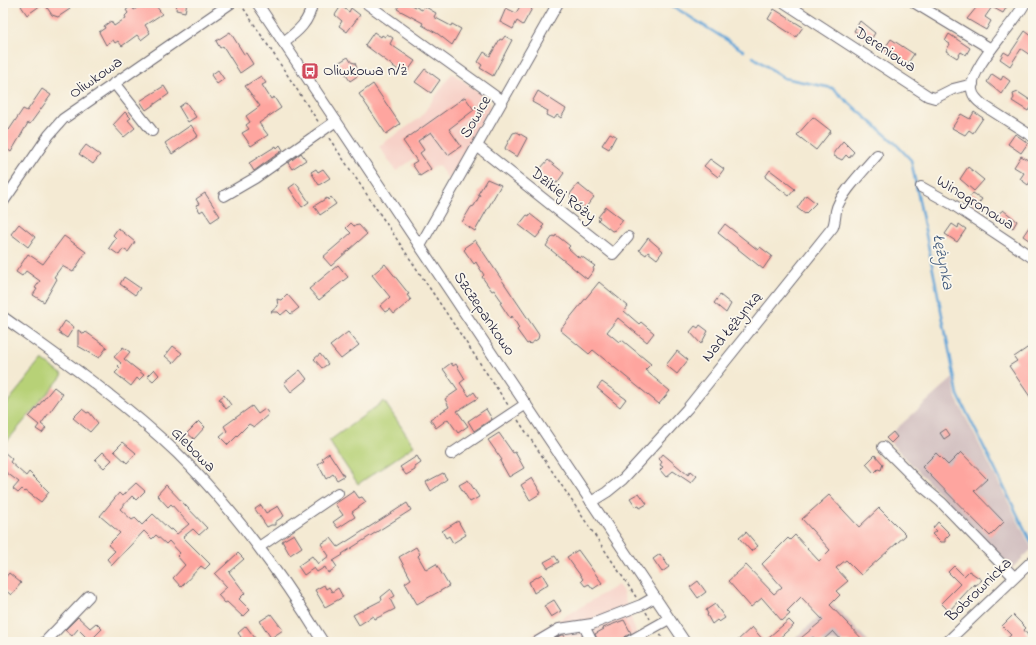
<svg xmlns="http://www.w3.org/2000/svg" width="1036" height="645" font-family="'Indie Flower',sans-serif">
<rect width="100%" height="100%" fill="#fbf7ec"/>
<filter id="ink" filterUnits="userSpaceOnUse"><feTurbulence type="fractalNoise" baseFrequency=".025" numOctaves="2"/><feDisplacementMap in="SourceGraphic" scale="8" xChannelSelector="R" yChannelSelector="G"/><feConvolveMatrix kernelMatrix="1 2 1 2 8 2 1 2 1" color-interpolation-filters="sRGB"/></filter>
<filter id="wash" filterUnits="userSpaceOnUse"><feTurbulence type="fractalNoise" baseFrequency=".012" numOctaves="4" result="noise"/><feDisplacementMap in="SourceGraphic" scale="16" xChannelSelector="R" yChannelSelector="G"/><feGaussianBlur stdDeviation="0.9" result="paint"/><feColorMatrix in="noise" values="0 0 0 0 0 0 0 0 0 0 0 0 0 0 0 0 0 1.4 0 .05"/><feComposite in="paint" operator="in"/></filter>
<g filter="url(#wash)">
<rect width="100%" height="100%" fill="#f4ead3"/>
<!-- built -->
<g fill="#f7d1c8">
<path d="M452,73L487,98L490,108L449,180L438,165L431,169L421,154L396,171L379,146L420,118Z"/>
<path d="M618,585L622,590L638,639L633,642H521Z"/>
</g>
<!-- industrial -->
<g fill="#d2bfc0">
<path d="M953,378L956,398L1032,549L1012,568L886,438Z"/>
<path d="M833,604L869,642H791Z"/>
</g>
<!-- green -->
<g fill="#b7d177" stroke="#6c7a59">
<path d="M42,360L63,375L3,446V408Z"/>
<path d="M384,401L414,446L358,484L329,441Z"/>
</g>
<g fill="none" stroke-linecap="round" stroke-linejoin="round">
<!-- stream -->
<g stroke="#65a6d8" stroke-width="2.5">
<path d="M668,3L744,51"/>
<path d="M753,57L784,78L832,88L894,142L911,160L958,395L1032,544"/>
</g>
</g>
<g id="blocks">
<!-- building -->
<g fill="#fea59f">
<path d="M25,3H66L70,9L58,17L52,15L44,3L27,15L21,6Z"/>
<path d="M144,3H154L162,14L145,25L150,33L141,40L137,35L122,46L118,41L115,43L113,40L106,45L99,32L105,28L104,26L111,21L114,26L126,18L125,16L128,13L126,10L132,6L134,10Z"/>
<path d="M177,3H187L185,12L176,10Z"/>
<path d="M401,3H408L422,10L424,6L436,13L434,17L451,26L452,24L461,29L452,45L438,34L422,25L423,23L397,9Z"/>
<path d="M522,3H535L523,25L517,21L513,29L500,22L506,8L516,13Z"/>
<path d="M980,3H1009L1003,13L992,7L985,17L991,21L986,30L967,19Z"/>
<path d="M341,6L349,12L351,8L360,15L347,32L339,26L342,21L335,15Z"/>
<path d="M774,9L803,27L796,37L768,19Z"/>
<path d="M860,21L875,33L870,41L854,31Z"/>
<path d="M1025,31L1033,37V51L1030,55L1021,49L1010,66L1000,59L1004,52L1009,55Z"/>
<path d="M230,32L244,54L246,53L253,64L240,73L223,46L220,48L216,41Z"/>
<path d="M374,32L381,37L382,35L385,37L387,34L393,38L390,44L415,61L405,75L365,45Z"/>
<path d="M949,34L970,48L966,55L961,52L957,58L946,51L950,44L945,41Z"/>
<path d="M505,36L512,40L493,76L480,68L482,65L478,62L484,52L490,56L500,39L502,40Z"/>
<path d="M891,39L914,54L906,66L884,49Z"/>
<path d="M348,57L351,62L355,63L359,75L350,81L338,63Z"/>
<path d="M425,69L440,80L431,93L415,82Z"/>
<path d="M218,70L224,79L217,84L211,75Z"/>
<path d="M992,74L1001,80L1003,76L1010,81L1001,94L987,82Z"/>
<path d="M261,76L266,83L262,85L271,99L274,97L281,108L259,123L268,135L251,146L242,133L249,129L246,125L250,122L246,116L260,106L245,86Z"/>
<path d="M373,84L400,124L386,134L359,94Z"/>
<path d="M164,86L169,94L146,110L140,101Z"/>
<path d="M42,89L51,95L30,124L28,123L11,152L3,146V134L7,128L9,130L23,109L27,111Z"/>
<path d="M538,91L566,109L561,118L557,115L554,119L546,115L548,111L532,102Z"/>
<path d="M1018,92L1033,102L1028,111L1012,101L1014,98L1013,94Z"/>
<path d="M465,97L474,110L449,129L461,146L448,155L431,132L418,141L424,150L420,153L431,169L420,176L412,164L417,161L403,141Z"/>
<path d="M186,102L196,117L188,122L179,107Z"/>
<path d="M125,112L131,118L128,120L135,128L124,137L113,125Z"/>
<path d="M974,112L983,118L973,133L969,130L965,135L952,128L961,114L970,119Z"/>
<path d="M813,117L831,131L816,150L797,135Z"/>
<path d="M191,125L198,136L172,154L165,143Z"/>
<path d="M517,132L527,138L517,157L506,150L505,148L513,133Z"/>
<path d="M610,133L616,136L609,149L602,145Z"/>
<path d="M1015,134L1028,143L1021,153L1008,144Z"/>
<path d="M843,141L854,152L849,158L846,155L842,160L834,156V152Z"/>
<path d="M86,145L100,155L93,164L79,154Z"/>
<path d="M280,145L283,150L254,171L249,163L276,146L277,148Z"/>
<path d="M301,153L306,160L292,169L288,163Z"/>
<path d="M1021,156L1033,163V177L1028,185L1020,179L1024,173L1014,167Z"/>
<path d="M710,159L724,169L718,177L704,166Z"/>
<path d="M548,160L564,173L557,183L555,182L554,184L540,173L542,171L540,169Z"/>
<path d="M968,167L984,180L974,191L960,179Z"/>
<path d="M316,169L318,172L323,169L330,178L319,185L311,172Z"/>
<path d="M770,170L795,189L789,196L765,177Z"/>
<path d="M487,179L501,185L475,231L464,224L462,222L471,207L474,206L480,195L478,194Z"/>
<path d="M296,183L309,202L302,207L289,188Z"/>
<path d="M578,184L594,197L586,207L585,206L583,208L570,197L571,195L570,194Z"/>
<path d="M205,193L220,216L211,222L203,210L200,212L196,205L199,204L196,199Z"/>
<path d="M973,193L982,199L977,206L968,200Z"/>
<path d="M806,195L816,203L805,214L797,208Z"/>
<path d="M331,197L336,204L320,215L314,206L327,198L328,200Z"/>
<path d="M606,207L623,220L615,230L612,231L598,220L600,218L598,217Z"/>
<path d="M1003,210L1017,221L1013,228L997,219L998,214Z"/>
<path d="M530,214L544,225L542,227L544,228L536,238L519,225L527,215L529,216Z"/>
<path d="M1033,221V243L1023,236Z"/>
<path d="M351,223L354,226L359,225L367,234L331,266L323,257L351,233L346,228Z"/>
<path d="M19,224L35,237L28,247L11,234Z"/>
<path d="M725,224L758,250L760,247L772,256L763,269L718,233Z"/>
<path d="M952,224L958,228L959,224L966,229L957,242L945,234Z"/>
<path d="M118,228L135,242L128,252L123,249L119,255L109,248L116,238L113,235Z"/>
<path d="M556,235L570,246L568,248L578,257L580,258L581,256L595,266L593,268L594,270L587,279L546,246L553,236L555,237Z"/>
<path d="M64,236L86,252L73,272L62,266L54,277L57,279L44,302L33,295L37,289L35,288L40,281L26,271L22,276L16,272L28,254L43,264Z"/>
<path d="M648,238L663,251L657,259L648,252L646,255L639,250Z"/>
<path d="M475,240L539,335L538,339L530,344L529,343L527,344L517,330L519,328L512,316L510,318L500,303L502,302L501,300L494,290L492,291L482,277L484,275L477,264L476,262L474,264L464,250L466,248L465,247Z"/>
<path d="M385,264L409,294L407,295L411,300L394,314L390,309L385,312L380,306L390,297L372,275Z"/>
<path d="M338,265L348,277L319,300L309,289Z"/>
<path d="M124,277L140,288L135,295L120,284Z"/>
<path d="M599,282L628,306L624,311L639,324L641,322L654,333L647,342L618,318L607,332L619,342L622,340L651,364L645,370L670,391L659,404L593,350L589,354L560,330Z"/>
<path d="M287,294L299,308L291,314L287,310L281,315L278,312H271L278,306L277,299L281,300Z"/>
<path d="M720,295L731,304L726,313L714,303Z"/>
<path d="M65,321L74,327L67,338L58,332Z"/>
<path d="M700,325L708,331L701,344L690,332L695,326L698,328Z"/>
<path d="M78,330L84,334L86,332L107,347L99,358L78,346Z"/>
<path d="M348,332L359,345L341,359L330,346Z"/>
<path d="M1033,344V401L1009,366L1017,361L1014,357Z"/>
<path d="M173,346L182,353L173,363L165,356Z"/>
<path d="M123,347L130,352L124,359L144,375L139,380L137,378L131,386L115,373L120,368L118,366L121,363L114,357Z"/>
<path d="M677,351L688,360L677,374L666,365Z"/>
<path d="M320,354L328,364L322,368L314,359Z"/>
<path d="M451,363L453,366L456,364L465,379L460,383L469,396L474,392L478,398L457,411L468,426L458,433L448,419L436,428L430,419L449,407L445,399L458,390L443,369Z"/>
<path d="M154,369L159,375L153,381L147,376Z"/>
<path d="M300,370L307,379L291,392L284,383Z"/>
<path d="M602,382L626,399L620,407L597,388Z"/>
<path d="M54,387L63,394L41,424L46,428L42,433L36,429L39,425L29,417Z"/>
<path d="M224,395L231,405L226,409L219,399Z"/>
<path d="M252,406L258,414L265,409L269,414L254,427L249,424L228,445L220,437L227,431L224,426Z"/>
<path d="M82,409L87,413L89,412L98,423L90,432L73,418Z"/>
<path d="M486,409L492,419L474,431L468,421Z"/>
<path d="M199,421L205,427L194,439L187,433Z"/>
<path d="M946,429L950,435L944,439L940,433Z"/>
<path d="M893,432L897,437L891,443L886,438Z"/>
<path d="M499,433L513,453L515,452L524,468L509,477L500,461L502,460L488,440Z"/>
<path d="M123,442L136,453L127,463L114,451Z"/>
<path d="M3,451L12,459L10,462L26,476L29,472L49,492L41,502L26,491L25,492L22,489L18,493L13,489L19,482L3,470Z"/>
<path d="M103,452L112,460L104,468L95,460Z"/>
<path d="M961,452L987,479L974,491L1004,522L990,536L922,467L936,453L948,465Z"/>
<path d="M329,453L344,476L337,480L333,474L326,479L318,464L324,460L322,458Z"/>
<path d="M663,454L688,475L691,471L697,476L691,483L673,471L666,477L660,470L663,467L660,465L662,462L659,459Z"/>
<path d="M875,455L883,464L881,470L878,469L874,473L866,464Z"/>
<path d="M417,456L421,463L415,467V470L406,475L400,467Z"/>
<path d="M443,473L447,479L431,491L426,482Z"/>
<path d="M532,478L541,493L530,500L521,485Z"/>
<path d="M468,480L479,497L470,502L459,485Z"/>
<path d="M136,483L145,491L136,500L132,496L120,509L132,520L135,518L142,525L153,514L170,530L172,529L177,534L189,524L171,504L168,507L157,495L166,485L207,528L199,535L193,529L183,537L210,564L205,569L201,566L181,587L173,578L185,565L177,556L180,553L169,541L166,544L156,535L152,539L144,531L112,565L107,559L115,551L108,545L120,533L100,516L119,493L122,496Z"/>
<path d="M354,491L359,498L362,497L366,502L352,512L355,517L338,528L333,522L343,515L335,504Z"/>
<path d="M639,493L647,504L640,508L639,506L636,507L630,498Z"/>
<path d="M829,495L859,527L879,508L906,535L861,575L846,560L836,568L848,581L836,591L840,595L830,605L865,642H843L833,631L821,642H818L813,637L808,642H796L823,620L801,597L787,611L790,614L782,621L762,598L751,607L728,581L746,565L774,594L782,587L762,564L788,538L790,540L795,535L819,561L830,550L802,519Z"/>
<path d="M407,503L411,510L342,554L343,555L333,561L337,567L328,573L325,567L317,572L314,568L304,575L298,566L312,556L318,564L329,556L321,544L331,538L338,547Z"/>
<path d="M261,505L266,513L278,506L284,516L275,522V525H271L267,527L255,509Z"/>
<path d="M458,521L466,535L453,543L449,536L446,538L442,531Z"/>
<path d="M938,522L950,534L945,539V542H940L932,534L936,531L933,528Z"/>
<path d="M746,532L758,546L751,551L739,538Z"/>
<path d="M294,534L302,547L290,555L282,541Z"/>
<path d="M416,547L420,554L418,556L426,570L436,564L449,586L417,604L405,583L411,579L399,557Z"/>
<path d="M578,550L602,583L593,589L589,584L585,586L581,581L583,579L567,557Z"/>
<path d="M238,553L244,559L229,572L245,593L239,599L250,610L243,617L227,602L225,603L218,595L227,587L215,574Z"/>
<path d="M660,554L669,567L662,572L653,559Z"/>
<path d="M555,556L559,562L548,568L544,562Z"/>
<path d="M954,566L964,576L969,571L982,580L975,586L974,584L949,611L941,603L960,584L948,572Z"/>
<path d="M9,573L21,583L11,595L3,588V580Z"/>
<path d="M542,574L548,584L534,593L529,582Z"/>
<path d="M698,581L706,592L698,598L690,587Z"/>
<path d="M324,585L326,589L329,587L332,592L338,588L343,597L325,607L315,590Z"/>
<path d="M391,589L395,596L390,599L395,609L375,619L373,616L359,625L353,615L382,600L381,597Z"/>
<path d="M554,600L561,611L551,617L544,606Z"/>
<path d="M715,604L725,618L719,622L717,620L712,624L707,615L708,614L706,610Z"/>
<path d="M271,614L283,630L271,638L260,621Z"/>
<path d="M1013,615L1026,628L1024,630L1033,642H1003L1011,635L1002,626Z"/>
<path d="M78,617L90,628L96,623L102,629L90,641L78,629L72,636L65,630Z"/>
<path d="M624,620L631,633L625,637L622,642H598L595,634L604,629L603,628Z"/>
<path d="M789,620L794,625L775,642H736L752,627L764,641Z"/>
<path d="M246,626L258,642H236L241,637L238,633Z"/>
<path d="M561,635H564L568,642H550Z"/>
</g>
</g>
</g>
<g filter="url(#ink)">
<use href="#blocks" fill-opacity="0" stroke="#6c6870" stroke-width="1"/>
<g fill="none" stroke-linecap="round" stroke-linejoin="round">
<!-- minor casing -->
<g stroke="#6c6870" stroke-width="12">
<g id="minor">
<path d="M257,3L685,642"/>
<path d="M366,3L502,101"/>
<path d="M785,3L928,96L935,98L953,89L973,84"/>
<path d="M915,3L991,49"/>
<path d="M1025,3C1015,24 969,67 972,90C973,97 978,101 983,105L1033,137"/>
<path d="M283,42C298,32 310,21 312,3"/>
<path d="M114,83L152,131"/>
<path d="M477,146L613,254L628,237"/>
<path d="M921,187L952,204L1033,258"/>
<path d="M224,196L255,178L336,121"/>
<path d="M3,202L49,135L63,119L231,3"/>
<path d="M420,246L558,3"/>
<path d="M3,317C63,360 124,402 177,453C234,509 281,574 323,642"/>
<path d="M883,447L923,487L941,502L1014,577"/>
<path d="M451,454L526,404"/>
<path d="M591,502L607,492L623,479L687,409L833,227C835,222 835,217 836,211C839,195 866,168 877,155"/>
<path d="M259,547L338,493"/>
<path d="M584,626L592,642"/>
<path d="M45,642L89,596"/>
<path d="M537,642L559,629L592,624L641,605L655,597"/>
<path d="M628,642L669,619"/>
<path d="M947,642L1033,560"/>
</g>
</g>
<!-- path -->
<g stroke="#6c6870" stroke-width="1.5" stroke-dasharray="3 3" stroke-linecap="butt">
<path d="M239,5L244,9L319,123"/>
<path d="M329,138L508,405"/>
<path d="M518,420L636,597"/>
<path d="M646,612L650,619"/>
<path d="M660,634L665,642"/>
</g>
<!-- minor -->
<use href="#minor" stroke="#fff" stroke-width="10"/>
</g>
</g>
<!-- icons -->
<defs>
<g id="bus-square" transform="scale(0.9)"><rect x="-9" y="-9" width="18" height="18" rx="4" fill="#d1495b" stroke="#fbf7ec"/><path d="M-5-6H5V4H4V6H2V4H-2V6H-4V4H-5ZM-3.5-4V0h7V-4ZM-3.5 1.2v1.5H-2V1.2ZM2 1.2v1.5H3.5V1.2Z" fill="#fff"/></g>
</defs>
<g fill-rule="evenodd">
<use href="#bus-square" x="310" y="71"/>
</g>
<g text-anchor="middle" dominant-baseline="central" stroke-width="3.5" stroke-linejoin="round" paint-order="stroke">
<!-- street labels -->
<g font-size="16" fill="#22223b" stroke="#fbf7ec">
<text transform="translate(885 50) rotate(33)">Dereniowa</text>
<text transform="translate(96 78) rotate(-35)">Oliwkowa</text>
<text transform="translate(476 117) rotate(-60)">Sowice</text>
<text transform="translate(563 195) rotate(38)">Dzikiej Róży</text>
<text transform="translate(975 203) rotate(32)">Winogronowa</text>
<text transform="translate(484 314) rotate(56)">Szczepankowo</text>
<text transform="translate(732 327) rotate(-51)">Nad Łężynką</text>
<text transform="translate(193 450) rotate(45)">Glebowa</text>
<text transform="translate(979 590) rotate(-44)">Bobrownicka</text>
</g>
<!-- poi labels -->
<g font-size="16" fill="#22223b" stroke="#fbf7ec" text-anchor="start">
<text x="323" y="71">Oliwkowa n/ż</text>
</g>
<!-- water labels -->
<g font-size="17" font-style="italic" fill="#3d577a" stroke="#fbf7ec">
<text transform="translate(943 262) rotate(79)">Łężynka</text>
</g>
</g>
<!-- margin -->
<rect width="1036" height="645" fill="none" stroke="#fbf7ec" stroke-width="16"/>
</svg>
